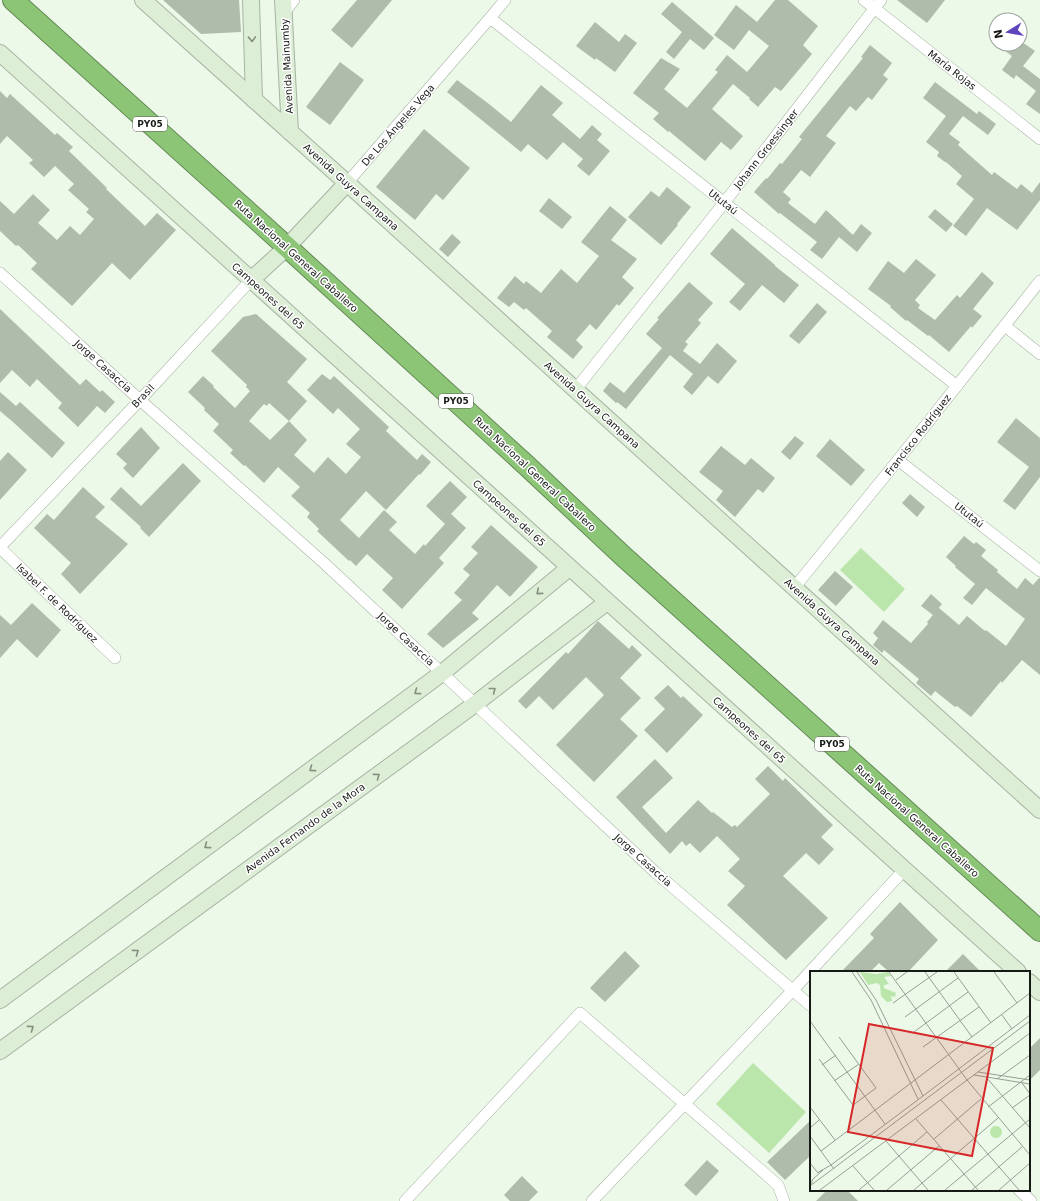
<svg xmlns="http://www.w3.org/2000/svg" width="1040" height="1201" font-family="'DejaVu Sans',sans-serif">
<rect width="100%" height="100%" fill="#ecf8e8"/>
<!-- green -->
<g fill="#bbe6ab">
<path d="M861,548L905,589L884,612L840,570Z"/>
<path d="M753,1063L806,1112L769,1153L716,1104Z"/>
</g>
<!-- building -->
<g fill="#afbbab" fill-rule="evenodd">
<path d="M163,0H239L241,32L201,34Z"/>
<path d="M357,0H392L352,48L331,30Z"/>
<path d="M775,0H788L818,26L803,45L812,54L781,91L775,87L758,107L749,99L750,98L733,84L712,109L743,136L731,150L721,142L705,161L669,131L668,132L653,119L659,113L633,93L661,58L680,69L664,89L687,108L718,72L715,70L727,55L747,72L769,46L749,30L734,50L714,35L736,5L757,22Z"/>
<path d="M897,0H945L927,23Z"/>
<path d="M672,2L714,38L704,50L690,39L674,59L666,52L682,32L661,14Z"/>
<path d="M595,22L619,42L625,34L637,43L615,72L596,58L595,60L576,46Z"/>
<path d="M996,44H1025L1035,51L1023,66L1040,79V114L1026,104L1036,91L1016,75L1014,79L1002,70L1012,56Z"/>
<path d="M870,45L892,63L883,75L888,79L872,100L868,97L856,111L850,106L826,136L836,143L810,177L801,170L783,192L791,199L788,203L815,224L826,210L853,235L861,224L872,233L857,252L839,237L822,259L810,250L817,242L780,213L779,214L754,192L766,178L767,179L780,163L782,164L802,139L799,137L863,58L861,57Z"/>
<path d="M340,62L364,80L330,125L306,107Z"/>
<path d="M457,80L489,104L511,122L541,85L563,103L552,115L580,139L592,125L602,134L597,140L610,151L589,176L577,166L583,159L563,142L547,160L528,144L521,152L447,92Z"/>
<path d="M935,82L977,114L979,111L996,124L988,135L963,116L949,134L960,142L958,145L992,175L994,172L1017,189L1021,184L1032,193L1040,182V200L1017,230L987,208L966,236L953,226L974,199L956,184L962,176L946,162H945L937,156L939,152L926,142L946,116L923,98Z"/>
<path d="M0,91L7,98L10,94L55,135L57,133L73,147L69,151L107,188L106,189L145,226L157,213L176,230L130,280L112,263L72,306L31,269L37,263L18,245L16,246L0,231V201L14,214L33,194L50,210L38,223L57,240L70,226L80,235L94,219L86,212L89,209L68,190L74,184L55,166L44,177L29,163L33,160L7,136L0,144Z"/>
<path d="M424,129L470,168L443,200L436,194L415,220L376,187Z"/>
<path d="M667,187L691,207L677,224L678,225L661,245L628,217L651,191L659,197Z"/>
<path d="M549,198L572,217L562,229L539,211Z"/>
<path d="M610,206L627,220L611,240L637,259L622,277L634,288L619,306L617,304L596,330L590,324L576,340L583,347L573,359L547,337L552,331L526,308L524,310L514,302L509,307L497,298L515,276L524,284L526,281L541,293L561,269L577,283L599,256L581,242Z"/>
<path d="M935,209L953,224L946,232L928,217Z"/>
<path d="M732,228L775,265V266L799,285L784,303L762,285L740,311L729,302L745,284L710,254Z"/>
<path d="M452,234L461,242L448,257L439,249Z"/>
<path d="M916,259L936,275L915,300L920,305L918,308L935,320L957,295L960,298L982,272L994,283L973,309L982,316L972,328L971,326L949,352L929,335L928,336L907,320L906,321L890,307L891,306L868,289L888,261L904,273Z"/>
<path d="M689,282L713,303L698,320L701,323L685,342L688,344L683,351L700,364L717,343L737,361L718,384L708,376L692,395L683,387L693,374L670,355L626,409L617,402L616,403L603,391L610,382L624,393L662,348L646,334L659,319L657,318Z"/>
<path d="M817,303L827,312L799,344L789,336Z"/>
<path d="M0,309L80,385L86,379L100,392L102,390L115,402L105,413L97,406L78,427L58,408L62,403L37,379L30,387L12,370L0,383Z"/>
<path d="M256,314L307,359L287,382L307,401L289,421L307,440L294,455L314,473L328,457L346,474L361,457L346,444L360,429L338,408L333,414L307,390L322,374L330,380L334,376L389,427L386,431L417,460L422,454L431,462L420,475L419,474L386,510L366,491L340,520L359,538L384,510L397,522L389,530L415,554L424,544L425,546L445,524L426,506L450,481L467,497L451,514L466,528L439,558L444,563L402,609L382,590L393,578L367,554L356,566L350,560L349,561L317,531L319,529L307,517L310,513L291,496L300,487L278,467L264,483L245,465L244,466L230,453L233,450L213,431L219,424L204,410L205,408L188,392L203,376L214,386L213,387L235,408L250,391L246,387L247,385L211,351L243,317ZM269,403L289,421L270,440L249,421L264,404L267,406Z"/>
<path d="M0,392L16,406L20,402L65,443L52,458L13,422L0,411Z"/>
<path d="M1016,418L1040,438V477L1015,510L1003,501L1029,467L997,442Z"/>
<path d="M141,427L160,448L133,478L123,468L127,464L116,454Z"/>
<path d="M795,436L804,443L790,460L781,452Z"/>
<path d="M830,439L865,470L851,486L816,456Z"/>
<path d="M721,446L745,465L751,458L775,478L763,493L758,489L735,517L716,500L723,491L699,472Z"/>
<path d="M8,452L27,470L0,500V461Z"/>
<path d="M183,463L201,481L149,537L140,528L141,527L110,499L121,487L141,506Z"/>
<path d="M83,487L105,507L95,517L128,544L80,594L61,574L71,563L34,528L47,514L54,520Z"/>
<path d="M910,494L925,507L917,517L902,503Z"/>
<path d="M491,525L538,567L510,597L497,585L472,613L479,619L443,648L427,634L462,600L454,593L470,575L463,569L478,553L471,547Z"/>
<path d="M964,536L974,544L976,542L986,550L981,556L998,570L997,572L1017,589L1025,578L1033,585L1039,578H1040V675L1022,660L1002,683L1001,681L971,717L957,706L955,707L935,691L931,696L916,683L919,679L884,650L882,653L873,645L878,638L873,633L883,620L911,643L928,624L927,622L933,615L921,606L931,594L942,604L938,609L939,608L959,625L967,616L985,631L986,630L1006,646L1025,619L986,588L972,605L963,598L975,584L955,567L956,566L946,557Z"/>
<path d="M835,571L853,587L836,606L818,590Z"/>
<path d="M32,603L61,630L37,658L17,639L0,658V615L11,625Z"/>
<path d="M598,621L629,649L632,645L642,655L620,678L641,698L620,719L638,736L594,782L556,745L604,695L586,677L553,710L539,696L526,709L518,701L566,652L568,654Z"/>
<path d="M668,685L681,698L683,696L703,715L667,753L644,730L665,709L654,698Z"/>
<path d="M655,759L673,778L642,807L666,833L698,800L712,813L713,812L732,827L735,825L737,827L770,794L755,779L768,766L783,781L785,778L833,825L821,837L834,849L819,865L806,853L783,876L828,918L786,960L727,905L745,886L728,871L740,859L717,836L700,853L690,843L686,846L682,841L670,854L616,797Z"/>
<path d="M900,902L938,940L908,972H889L879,963L870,972H841L874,938L870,934Z"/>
<path d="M625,951L640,966L605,1002L590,988Z"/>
<path d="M963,954L981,972H945Z"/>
<path d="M1040,1038V1070L1029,1081V1049Z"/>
<path d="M811,1120V1155L785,1180L767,1162Z"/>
<path d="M707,1160L719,1171L696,1196L684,1185Z"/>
<path d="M522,1176L538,1192L529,1201H510L504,1195Z"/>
<path d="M827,1190H847L858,1201H816Z"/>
</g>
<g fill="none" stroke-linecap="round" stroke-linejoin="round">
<!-- street casing -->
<g stroke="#a7b3a3" stroke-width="12">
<g id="street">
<path d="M864,0L1040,139"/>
<path d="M284,13L294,0"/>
<path d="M490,18L957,386"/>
<path d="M347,183L490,18L505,0"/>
<path d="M0,273L140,400L324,563L655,872L811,1006"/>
<path d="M1005,326L1040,354"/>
<path d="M575,390L724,203L881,0"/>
<path d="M898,460L1040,571"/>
<path d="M0,547L140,400L251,280"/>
<path d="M0,548L115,658"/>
<path d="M794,588L898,460L1040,281"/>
<path d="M1019,1190L1031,1201"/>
<path d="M405,1201L580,1013L778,1185L784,1201"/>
<path d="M592,1201L793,990L904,870"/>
</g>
</g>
<!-- secondary casing -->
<g stroke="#a7b3a3" stroke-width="18">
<g id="secondary">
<path d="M143,0L347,183L1040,810"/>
<path d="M251,0L254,100"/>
<path d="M283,0L290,132"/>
<path d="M0,53L1018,972"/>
<path d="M251,280L287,247L347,183"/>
<path d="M1029,982L1040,992"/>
<path d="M0,1000L442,673L569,568"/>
<path d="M0,1051L475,704L607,602"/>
</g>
</g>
<!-- highway casing -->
<g stroke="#638955" stroke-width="22">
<path id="highway" d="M13,0L287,247L526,465L623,556L1040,931"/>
</g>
<!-- street -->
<use href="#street" stroke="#fff" stroke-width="11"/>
<!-- secondary -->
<use href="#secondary" stroke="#ddeed6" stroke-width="16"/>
<!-- highway -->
<use href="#highway" stroke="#8dc577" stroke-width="20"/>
</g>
<!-- one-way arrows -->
<defs><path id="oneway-chevron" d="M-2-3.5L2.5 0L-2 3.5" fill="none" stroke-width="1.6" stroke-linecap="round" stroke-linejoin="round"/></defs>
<g stroke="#838f7f">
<use href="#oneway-chevron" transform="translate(252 39) rotate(88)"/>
<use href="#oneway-chevron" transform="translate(539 592) rotate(140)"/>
<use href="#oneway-chevron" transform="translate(493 690) rotate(-38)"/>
<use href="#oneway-chevron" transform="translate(417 692) rotate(144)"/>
<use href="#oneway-chevron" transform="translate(312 769) rotate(144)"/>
<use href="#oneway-chevron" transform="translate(377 776) rotate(-36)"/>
<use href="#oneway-chevron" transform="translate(207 846) rotate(144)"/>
<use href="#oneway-chevron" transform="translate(136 952) rotate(-36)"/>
<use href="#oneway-chevron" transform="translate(31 1028) rotate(-36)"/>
</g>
<g text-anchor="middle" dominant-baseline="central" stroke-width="3" stroke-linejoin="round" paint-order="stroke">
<!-- shield labels -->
<g fill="#fff" stroke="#5c5f5b" stroke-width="1">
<rect x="133" y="117" width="34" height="14" rx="3"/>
<rect x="439" y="394" width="34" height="14" rx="3"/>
<rect x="815" y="737" width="34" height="14" rx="3"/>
</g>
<g font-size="9" font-weight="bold" fill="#161a15">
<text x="150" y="124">PY05</text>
<text x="456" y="401">PY05</text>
<text x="832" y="744">PY05</text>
</g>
<!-- street labels -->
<g font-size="10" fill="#161a15" stroke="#fff">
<text transform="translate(287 66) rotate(-93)">Avenida Mainumby</text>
<text transform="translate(952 70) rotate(38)">María Rojas</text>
<text transform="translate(398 125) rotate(-49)">De Los Ángeles Vega</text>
<text transform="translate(766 149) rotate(-52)">Johann Groessinger</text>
<text transform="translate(351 187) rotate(42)">Avenida Guyra Campana</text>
<text transform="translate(723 202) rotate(38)">Ututaú</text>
<text transform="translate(296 256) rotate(42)">Ruta Nacional General Caballero</text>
<text transform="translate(268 296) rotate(42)">Campeones del 65</text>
<text transform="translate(103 366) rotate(42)">Jorge Casaccia</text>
<text transform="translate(143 396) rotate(-47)">Brasil</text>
<text transform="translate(592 405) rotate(42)">Avenida Guyra Campana</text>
<text transform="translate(918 435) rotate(-52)">Francisco Rodríguez</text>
<text transform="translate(535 474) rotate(43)">Ruta Nacional General Caballero</text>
<text transform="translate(509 513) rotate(42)">Campeones del 65</text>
<text transform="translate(969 515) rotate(38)">Ututaú</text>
<text transform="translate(57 603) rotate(44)">Isabel F. de Rodríguez</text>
<text transform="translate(832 622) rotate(42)">Avenida Guyra Campana</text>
<text transform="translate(406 639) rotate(43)">Jorge Casaccia</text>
<text transform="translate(749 730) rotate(42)">Campeones del 65</text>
<text transform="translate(917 821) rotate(42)">Ruta Nacional General Caballero</text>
<text transform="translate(305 828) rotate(-36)">Avenida Fernando de la Mora</text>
<text transform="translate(643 860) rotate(42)">Jorge Casaccia</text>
</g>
</g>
<!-- overview -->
<g transform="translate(810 971)">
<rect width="220" height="220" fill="#ecf8e8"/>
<path d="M50,1L66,3L78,1L81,5L74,6L79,13L74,14V17L86,22L85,26L81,25L82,30L77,31L71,25L70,14L67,12L58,14ZM180 161a6 6 0 1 1 12 0a6 6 0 1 1-12 0Z" fill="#bbe6ab"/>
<path fill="none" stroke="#969f94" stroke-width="1" d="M42,1L61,29L108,128M79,1L157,109L220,184M115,1L162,66M144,1L181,52M184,1L207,32M86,9L97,1M83,32L127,1M192,44L202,58M95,46L148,7M0,50L75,153M104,61L158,21M113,76L169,36M9,88L43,134L66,117L29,66M12,94L26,84M168,101L220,109M164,104L220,113M176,106L220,157M187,108L220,84M24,110L49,93M212,112L220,123M113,125L220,44M131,129L209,219M0,136L25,169M178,136L220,104M202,137L220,124M106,148L168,219M0,157L9,149M0,165L21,194L7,202M124,168L171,128M76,170L118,219M11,180L220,22M0,192L8,202M43,195L64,219M24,198L21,194L113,125L66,29L47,1M2,213V209L13,199M0,215L220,50M10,219L220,62M49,219L117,161M77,219L129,175M104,219L188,147M135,219L220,148M162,219L212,176M189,219L220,192"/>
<path fill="#d62828" fill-opacity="0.15" stroke="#d62828" stroke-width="2" d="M59,53L183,77L162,185L38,161Z"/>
<rect width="220" height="220" fill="none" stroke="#161a15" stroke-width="2"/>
</g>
<!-- north arrow -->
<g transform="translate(1008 32) rotate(259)"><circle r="19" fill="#ffffff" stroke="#a2a3a1"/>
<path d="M0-3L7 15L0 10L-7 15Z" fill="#5e45be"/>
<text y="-6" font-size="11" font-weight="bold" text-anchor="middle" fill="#161a15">N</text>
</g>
</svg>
